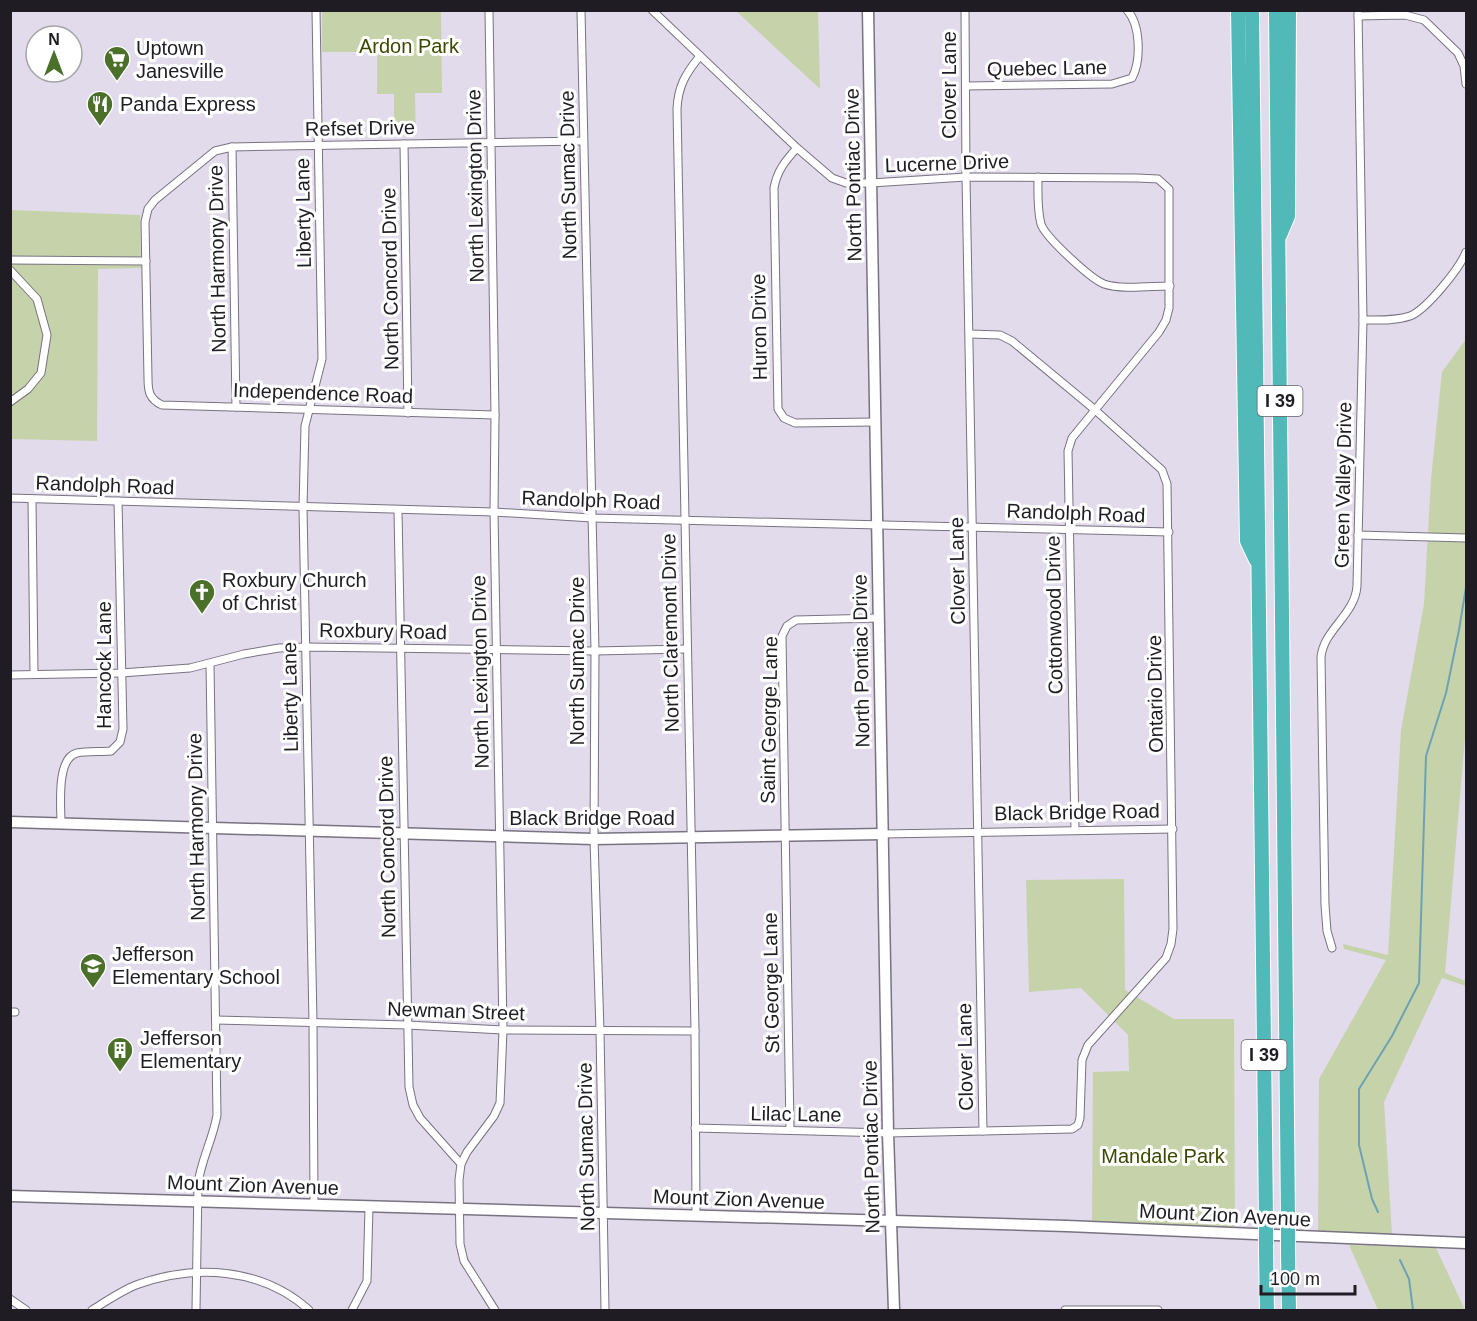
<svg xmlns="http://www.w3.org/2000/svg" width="1477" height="1321" font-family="Arial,sans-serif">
<rect width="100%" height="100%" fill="#e2dbec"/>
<!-- green -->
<g fill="#c6d3aa">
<path d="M322,11H441L442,93H415L416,135L394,136V94H377V52H322Z"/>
<path d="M736,11H818L820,89Z"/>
<path d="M11,210L140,215L141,268L98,269L97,441L11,439Z"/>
<path d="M1466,339V726L1445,973L1466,981V986L1442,978L1384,1102L1392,1234L1318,1231L1319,1079L1386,960L1344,949L1343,944L1388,955L1401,730L1424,604L1431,479L1442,372Z"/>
<path d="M1124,879L1125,990L1174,1019H1234L1235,1234L1092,1227L1093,1072L1129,1071L1128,1035L1081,988L1029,992L1026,880Z"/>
<path d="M1349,1245L1436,1248L1465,1310H1378Z"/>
</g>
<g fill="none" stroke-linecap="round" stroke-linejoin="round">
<!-- stream -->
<g stroke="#6da2b4" stroke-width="2">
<path d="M1378,1212L1372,1199L1359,1145V1089L1392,1036L1419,983L1426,756L1446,693L1459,630L1466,587V562"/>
<path d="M1400,1260L1409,1279L1413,1310"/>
</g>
<!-- street casing -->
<g stroke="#787281" stroke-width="9">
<g id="street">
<path d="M489,10L495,415L494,512L503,1030L500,1103L494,1116L467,1152L461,1164L459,1180L460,1244L464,1261L495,1310"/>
<path d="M581,10L595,651L594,839L600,1031L605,1310"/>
<path d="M652,10L797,148L832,178L846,183H871L966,177L1137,178L1158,179L1169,189V308L1166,320L1159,332L1072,438L1068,451L1075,829"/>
<path d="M965,10L966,177L983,1131"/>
<path d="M1358,16L1405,15L1424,20L1458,53L1464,66L1466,84"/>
<path d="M966,86L1112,84L1132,78C1141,61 1141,25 1127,10"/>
<path d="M404,144L408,413"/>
<path d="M232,147L236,407"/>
<path d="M797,148C785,161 777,171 774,188L778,409L784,418L795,423L875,422"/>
<path d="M1038,177C1038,192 1037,209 1041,224C1045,237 1091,279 1104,284C1122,290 1151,286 1170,286"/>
<path d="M10,260L146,261"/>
<path d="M10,270L37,299L47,335L41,373L28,389L10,402"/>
<path d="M1363,320C1378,320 1395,321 1410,316C1426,310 1460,268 1466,252"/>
<path d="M495,415L162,405C149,399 148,391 148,378L145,222L148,209L155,200L215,151L232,147L583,141"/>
<path d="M10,498L494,512L592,518L1169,532"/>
<path d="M32,499L34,674"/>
<path d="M398,511L409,1087L413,1105L420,1118L461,1164"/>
<path d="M1358,535L1466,538"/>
<path d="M10,675L121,673L190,668L244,654L279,648L306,647L595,651L687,649"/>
<path d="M61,823C61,806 56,758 77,753C87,751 100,752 111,751L120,742L123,729L118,501"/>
<path d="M883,834L1173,829"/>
<path d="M1332,948L1327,931L1325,905L1321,657C1324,629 1355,615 1357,586L1363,320L1358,10"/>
<path d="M10,1012H15"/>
<path d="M216,1020L407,1025L503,1030L695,1031"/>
<path d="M695,1128L888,1133L1072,1129L1078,1125L1080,1118L1082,1060L1088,1045L1166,958L1171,944L1173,929L1167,484L1162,470L1094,409L1012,341L1000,335L970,334"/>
<path d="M790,1130L782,636L787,626L796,620L879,618"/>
<path d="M314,1205L313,1022L303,508L305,426L322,359L316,10"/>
<path d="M696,1215L695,1031L677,109C678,86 686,73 700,56"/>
<path d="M10,1299L26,1310"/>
<path d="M92,1310C105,1302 121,1291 136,1285C194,1264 261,1267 309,1310"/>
<path d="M196,1310L198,1184C201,1160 213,1139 217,1115L210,664"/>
<path d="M352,1310L367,1281L369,1207"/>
<path d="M1065,1310H1158"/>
</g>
</g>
<!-- secondary casing -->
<g stroke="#787281" stroke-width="13">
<g id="secondary">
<path d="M868,10L888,1133L894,1310"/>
<path d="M10,822L594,839L883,834"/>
<path d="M10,1196L1067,1226L1466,1243"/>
</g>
</g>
<!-- highway casing -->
<g stroke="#fff" stroke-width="16">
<g id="highway">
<path d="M1238,10L1247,541L1256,560"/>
<path d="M1252,10L1266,1219"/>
<path d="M1276,10L1288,1219"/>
<path d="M1280,235L1288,216L1289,10"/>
<path d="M1266,1251L1267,1310"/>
<path d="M1288,1252L1289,1310"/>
</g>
</g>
<!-- street -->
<use href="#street" stroke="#fff" stroke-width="7"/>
<!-- secondary -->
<use href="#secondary" stroke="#fff" stroke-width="10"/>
<!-- highway -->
<use href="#highway" stroke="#51b9b8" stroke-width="14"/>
<!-- highway-bridge casing -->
<g stroke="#fff" stroke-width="16" stroke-linecap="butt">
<g id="highway-bridge">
<path d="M1266,1219V1251"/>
<path d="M1288,1219V1252"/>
</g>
</g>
<!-- highway-bridge -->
<use href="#highway-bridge" stroke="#51b9b8" stroke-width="14"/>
</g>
<!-- icons -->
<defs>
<g id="supermarket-pin" transform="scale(1.35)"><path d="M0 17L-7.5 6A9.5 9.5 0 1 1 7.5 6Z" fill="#4b7029" stroke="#fff"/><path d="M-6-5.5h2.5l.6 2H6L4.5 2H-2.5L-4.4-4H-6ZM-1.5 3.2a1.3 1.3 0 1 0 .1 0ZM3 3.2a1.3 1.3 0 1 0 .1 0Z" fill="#fff"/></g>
<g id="restaurant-pin" transform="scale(1.35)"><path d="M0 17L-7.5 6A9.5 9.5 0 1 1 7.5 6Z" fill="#4b7029" stroke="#fff"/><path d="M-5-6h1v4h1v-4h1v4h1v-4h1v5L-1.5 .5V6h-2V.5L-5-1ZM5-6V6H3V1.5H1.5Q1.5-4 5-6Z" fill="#fff"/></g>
<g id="church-pin" transform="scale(1.35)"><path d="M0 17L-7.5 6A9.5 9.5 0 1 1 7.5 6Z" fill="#4b7029" stroke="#fff"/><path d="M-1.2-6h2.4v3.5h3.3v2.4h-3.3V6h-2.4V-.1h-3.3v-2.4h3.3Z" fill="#fff"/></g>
<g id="school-pin" transform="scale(1.35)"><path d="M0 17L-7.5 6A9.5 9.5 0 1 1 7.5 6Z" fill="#4b7029" stroke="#fff"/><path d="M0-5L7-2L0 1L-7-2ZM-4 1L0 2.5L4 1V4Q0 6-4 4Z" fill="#fff"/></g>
<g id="building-pin" transform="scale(1.35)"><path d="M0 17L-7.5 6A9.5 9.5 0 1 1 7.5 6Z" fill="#4b7029" stroke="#fff"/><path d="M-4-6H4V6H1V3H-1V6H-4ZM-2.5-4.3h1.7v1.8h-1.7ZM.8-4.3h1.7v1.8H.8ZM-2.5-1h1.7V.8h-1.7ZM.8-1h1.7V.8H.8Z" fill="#fff"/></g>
</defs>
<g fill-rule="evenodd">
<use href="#supermarket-pin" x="117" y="59"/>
<use href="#restaurant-pin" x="100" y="104"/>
<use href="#church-pin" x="202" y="592"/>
<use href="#school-pin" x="93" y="966"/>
<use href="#building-pin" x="120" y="1050"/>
</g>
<g text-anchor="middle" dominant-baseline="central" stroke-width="6" stroke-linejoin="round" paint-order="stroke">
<!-- shield labels -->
<g fill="#fff" stroke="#626165" stroke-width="1.5">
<rect x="1257.5" y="386" width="45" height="30" rx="4.5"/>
<rect x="1241.5" y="1040" width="45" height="30" rx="4.5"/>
</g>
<g font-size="18" font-weight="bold" fill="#1f1d23">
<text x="1280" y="401">I 39</text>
<text x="1264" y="1055">I 39</text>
</g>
<!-- park labels -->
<g font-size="20" fill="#3b4a01" stroke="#fff">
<text x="409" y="46">Ardon Park</text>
<text x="1163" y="1156">Mandale Park</text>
</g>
<!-- poi labels -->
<g font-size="20" fill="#1f1d23" stroke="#fff" text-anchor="start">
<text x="136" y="48">Uptown<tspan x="136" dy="23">Janesville</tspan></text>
<text x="120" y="104">Panda Express</text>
<text x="222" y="580">Roxbury Church<tspan x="222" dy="23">of Christ</tspan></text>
<text x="112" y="954">Jefferson<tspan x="112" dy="23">Elementary School</tspan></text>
<text x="140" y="1038">Jefferson<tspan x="140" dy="23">Elementary</tspan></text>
</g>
<!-- street labels -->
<g font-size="20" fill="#1f1d23" stroke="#fff">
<text transform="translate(1047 68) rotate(-1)">Quebec Lane</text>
<text transform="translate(949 85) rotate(-90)">Clover Lane</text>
<text transform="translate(360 128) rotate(-1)">Refset Drive</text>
<text transform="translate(947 163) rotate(-2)">Lucerne Drive</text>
<text transform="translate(568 175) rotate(-91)">North Sumac Drive</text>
<text transform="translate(853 175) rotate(-91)">North Pontiac Drive</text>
<text transform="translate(475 186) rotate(-91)">North Lexington Drive</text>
<text transform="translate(303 213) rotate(-91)">Liberty Lane</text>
<text transform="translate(217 259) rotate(-91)">North Harmony Drive</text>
<text transform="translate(390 279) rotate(-91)">North Concord Drive</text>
<text transform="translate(759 327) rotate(-91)">Huron Drive</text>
<text transform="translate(323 393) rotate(2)">Independence Road</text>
<text transform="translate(105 485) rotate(2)">Randolph Road</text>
<text transform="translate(1343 485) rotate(-89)">Green Valley Drive</text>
<text transform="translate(591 500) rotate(2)">Randolph Road</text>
<text transform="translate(1076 513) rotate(2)">Randolph Road</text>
<text transform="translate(957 571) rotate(-91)">Clover Lane</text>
<text transform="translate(1054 615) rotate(-91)">Cottonwood Drive</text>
<text transform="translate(383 631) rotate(1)">Roxbury Road</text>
<text transform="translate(670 633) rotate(-91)">North Claremont Drive</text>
<text transform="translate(577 661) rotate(-90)">North Sumac Drive</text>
<text transform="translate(861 661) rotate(-91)">North Pontiac Drive</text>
<text transform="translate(104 665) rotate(-90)">Hancock Lane</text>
<text transform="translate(480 672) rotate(-91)">North Lexington Drive</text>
<text transform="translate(1155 694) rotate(-91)">Ontario Drive</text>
<text transform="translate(290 697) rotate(-91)">Liberty Lane</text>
<text transform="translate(769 720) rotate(-89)">Saint George Lane</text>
<text transform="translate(1077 812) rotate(-1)">Black Bridge Road</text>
<text x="592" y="818">Black Bridge Road</text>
<text transform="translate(196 827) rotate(-91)">North Harmony Drive</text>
<text transform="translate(387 847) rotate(-91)">North Concord Drive</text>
<text transform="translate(771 983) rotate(-91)">St George Lane</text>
<text transform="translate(456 1011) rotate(2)">Newman Street</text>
<text transform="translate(965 1057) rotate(-91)">Clover Lane</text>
<text transform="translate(796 1114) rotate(1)">Lilac Lane</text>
<text transform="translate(586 1147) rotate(-91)">North Sumac Drive</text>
<text transform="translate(871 1147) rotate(-91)">North Pontiac Drive</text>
<text transform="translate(253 1185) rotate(2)">Mount Zion Avenue</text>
<text transform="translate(739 1199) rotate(2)">Mount Zion Avenue</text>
<text transform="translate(1225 1215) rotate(3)">Mount Zion Avenue</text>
</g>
</g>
<!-- border -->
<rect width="1477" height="1321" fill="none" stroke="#1f1d23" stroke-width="24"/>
<!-- north arrow -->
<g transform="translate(54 54)"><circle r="28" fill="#ffffff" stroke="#a5a5a7" stroke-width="1.5"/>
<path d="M0-4.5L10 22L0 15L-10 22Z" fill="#4b7029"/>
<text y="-9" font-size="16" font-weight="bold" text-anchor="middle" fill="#1f1d23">N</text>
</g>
<!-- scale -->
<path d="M1261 1285v9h94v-9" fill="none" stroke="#1f1d23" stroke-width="3"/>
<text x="1270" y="1285" font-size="18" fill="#1f1d23" stroke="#ffffff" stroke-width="4.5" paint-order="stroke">100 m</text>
</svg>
